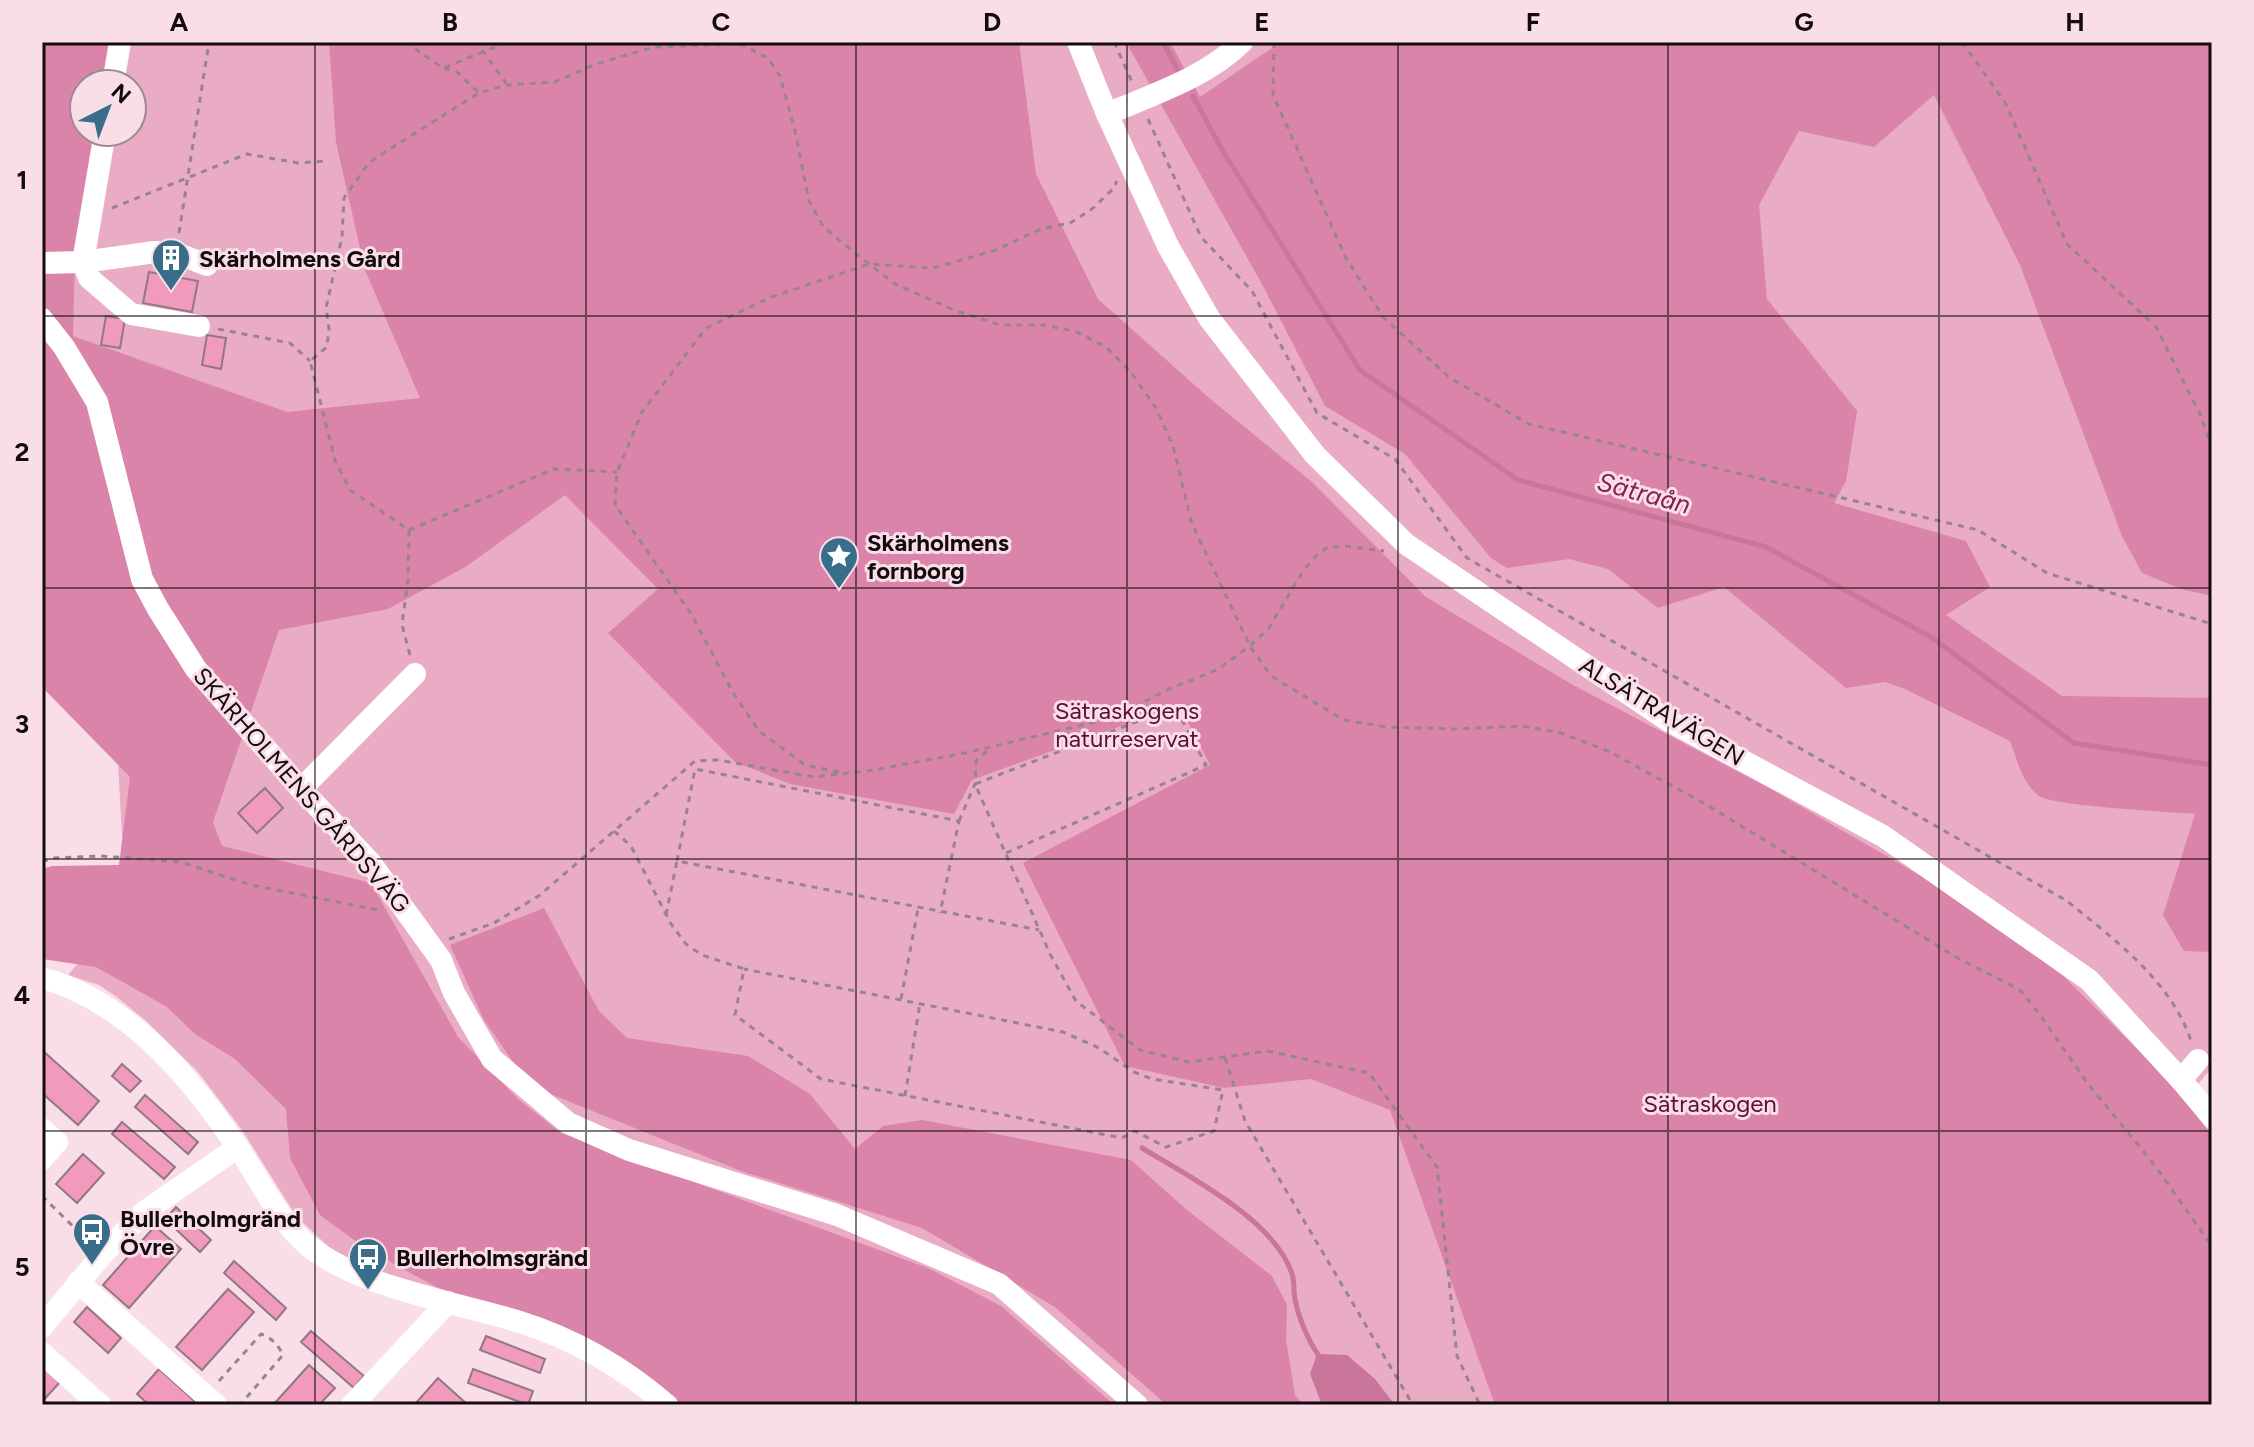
<svg xmlns="http://www.w3.org/2000/svg" width="2254" height="1447" font-family="Figtree,sans-serif">
<rect width="100%" height="100%" fill="#f9dee8"/>
<!-- green -->
<path fill="#eaabc4" fill-rule="evenodd" d="M42,42H2212V1068L2183,1101L2212,1405H683L578,1334L438,1288L386,1274L362,1265L331,1249L296,1216L242,1130L198,1072L145,1020L118,998L99,985L68,975L126,906L115,710L42,640ZM84,84H132V132H84Z"/>
<!-- forest -->
<g fill="#db84a9">
<path d="M42,42H109L102,84H84V132H95L75,253L73,336L287,412L420,398L365,270L336,142L329,42H1019L1036,174L1098,299L1208,397L1312,482L1426,597L1573,685L1769,788L1959,898L2063,976L2167,1078L2212,1135V1405H1495L1390,1110L1311,1079L1224,1088L1125,1066L1023,863L1210,765L1179,705L972,780L954,814L790,784L735,762L608,633L658,589L565,495L467,566L388,609L279,630L213,822L222,846L371,883L458,1037L518,1099L561,1133L928,1268L1001,1306L1114,1405H682L630,1364L578,1334L438,1288L365,1248L320,1215L290,1158L286,1109L235,1059L195,1034L167,1007L96,967L42,959V869L52,866L119,865L130,777L42,687Z"/>
<path d="M1126,42H1170L1200,97L1281,42H2212V596L2181,589L2142,573L2122,536L2020,265L1934,95L1874,147L1799,131L1759,205L1767,299L1857,411L1846,481L1834,503L1966,541L1990,587L1946,615L2062,696L2212,698V952L2184,951L2163,915L2195,814C2170,812 2053,806 2039,796C2022,783 2017,759 2010,741L1905,689L1885,682L1846,688L1724,587L1658,608L1608,569L1569,559L1507,568L1491,558L1405,454L1325,406L1263,286Z"/>
<path d="M544,908L599,1011L627,1038L748,1056L810,1094L855,1149L883,1126L922,1120L1131,1160L1187,1210L1272,1276L1287,1305L1286,1340L1295,1395L1303,1405H1167L1055,1307L922,1228L741,1171L548,1093L520,1072L484,1020L450,945Z"/>
</g>
<!-- water -->
<path fill="#ca759a" d="M1317,1354L1347,1355L1375,1379L1395,1405H1322L1310,1374Z"/>
<g fill="none" stroke-linecap="round" stroke-linejoin="round">
<!-- stream -->
<g stroke="#ca759a" stroke-width="5">
<path d="M1163,42L1180,74"/>
<path d="M1193,96L1221,148L1360,370L1518,480L1766,547L1931,637L2074,743L2212,765"/>
<path d="M1142,1148C1188,1176 1275,1220 1292,1274C1295,1282 1293,1291 1295,1299C1298,1317 1309,1342 1319,1356"/>
</g>
</g>
<!-- building -->
<g fill="#f299be" stroke="#917882" stroke-width="2">
<path d="M149,272L198,281L192,312L143,303Z"/>
<path d="M106,316L125,319L120,348L101,345Z"/>
<path d="M207,335L226,338L221,369L202,365Z"/>
<path d="M265,788L283,808L257,833L238,813Z"/>
<path d="M42,1050L99,1101L78,1125L42,1093Z"/>
<path d="M122,1064L141,1081L130,1092L112,1076Z"/>
<path d="M145,1095L198,1142L188,1154L135,1107Z"/>
<path d="M122,1122L175,1167L164,1179L112,1134Z"/>
<path d="M83,1154L104,1173L77,1203L56,1184Z"/>
<path d="M176,1207L211,1240L200,1252L165,1219Z"/>
<path d="M155,1226L181,1249L129,1308L103,1285Z"/>
<path d="M234,1261L286,1308L276,1320L224,1273Z"/>
<path d="M228,1289L254,1312L202,1370L176,1347Z"/>
<path d="M87,1307L121,1338L108,1353L74,1322Z"/>
<path d="M311,1331L364,1376L354,1388L301,1342Z"/>
<path d="M486,1336L545,1359L540,1373L480,1350Z"/>
<path d="M309,1365L335,1388L319,1405H273Z"/>
<path d="M42,1366L60,1382L42,1402Z"/>
<path d="M159,1369L199,1405H149L137,1394Z"/>
<path d="M473,1369L533,1391L528,1405L468,1383Z"/>
<path d="M438,1378L468,1405L415,1404Z"/>
</g>
<g fill="none" stroke-linecap="round" stroke-linejoin="round">
<!-- path -->
<g stroke="#98858c" stroke-width="3" stroke-dasharray="6 6" stroke-linecap="butt">
<path d="M405,42L443,68L508,42"/>
<path d="M1114,42L1132,82"/>
<path d="M1274,42L1273,95L1346,258L1383,317L1450,378L1529,424L1978,530L2047,573L2212,624"/>
<path d="M1962,42L2006,104L2067,244L2156,327L2200,414L2212,448"/>
<path d="M482,50L506,83"/>
<path d="M444,68L457,72L479,93"/>
<path d="M1148,119L1201,237L1252,291L1317,413L1395,459L1467,558L2067,901C2114,939 2172,982 2191,1041"/>
<path d="M112,208L247,154L298,163L327,161"/>
<path d="M179,233L209,42"/>
<path d="M218,329L290,343L310,361"/>
<path d="M409,530L554,469L617,472"/>
<path d="M410,655L402,625L408,579L409,530L350,490L335,460L310,361L327,347L329,329L326,308L342,237L344,198L368,164L377,157L479,93L507,85L554,82L596,64L654,47L740,44L768,58L780,76L795,131L809,201L823,226L840,241L895,284L954,310L1000,325H1045L1077,332L1106,347L1130,371L1156,408L1173,446L1192,524L1250,646L1271,676L1344,720L1387,727L1455,729L1521,726L1558,732L1608,751L1702,802L1956,957L2020,990L2040,1015L2088,1084L2153,1163L2212,1246"/>
<path d="M839,772L805,765L759,731L732,691L692,615L615,505L617,472L642,412L706,328L769,298L869,264L933,268L993,251L1041,229L1070,223L1092,209L1113,189L1117,181"/>
<path d="M959,821L975,784L976,761L990,748"/>
<path d="M614,831L631,846L671,924L686,944L702,955L744,969L735,1015L821,1079L1122,1138L1135,1131L1166,1147L1214,1131L1223,1090L1152,1079L1134,1072L1099,1048L1063,1032L744,969"/>
<path d="M1006,853L1206,765L1175,707L975,784L1050,954L1076,1001L1140,1050L1189,1062L1267,1051L1369,1073L1437,1167L1457,1356L1480,1405"/>
<path d="M677,861L695,769L959,821L940,913"/>
<path d="M42,862L53,858L101,856L181,862L251,885L379,910"/>
<path d="M666,915L677,861L1039,930"/>
<path d="M449,939L494,923L540,895L695,761L718,760L814,777L874,770L965,753L1112,718L1169,689L1217,670L1250,646L1269,628L1303,571L1317,555L1328,547L1346,546L1384,551"/>
<path d="M901,999L918,909"/>
<path d="M1225,1058L1245,1121L1413,1405"/>
<path d="M905,1096L920,1003"/>
<path d="M42,1196L88,1241"/>
<path d="M219,1381L261,1334C272,1338 278,1345 283,1355L240,1405"/>
</g>
<!-- minor -->
<g stroke="#fff" stroke-width="22">
<path d="M1078,42L1107,114L1168,246L1209,318L1315,455L1406,544L1667,720L1883,836L2089,980L2181,1080L2212,1117"/>
<path d="M113,84L120,42"/>
<path d="M1107,114C1154,94 1205,78 1242,42"/>
<path d="M105,132L83,262L89,278L131,314L199,326"/>
<path d="M42,263L83,262L155,252L176,253L207,265"/>
<path d="M42,319L64,347L97,402L142,579L158,609L196,669L301,789L370,862L410,917L441,960L454,993L492,1059L568,1123L629,1150L837,1215L999,1284L1137,1405"/>
<path d="M301,789L415,674"/>
<path d="M42,978C130,1002 194,1081 242,1154C261,1182 277,1216 301,1239C348,1286 457,1302 520,1322C574,1339 624,1368 667,1405"/>
<path d="M2181,1080L2198,1060"/>
<path d="M42,1129L57,1142L42,1159"/>
<path d="M78,1282L216,1405"/>
<path d="M42,1327L102,1255L144,1212L238,1147"/>
<path d="M42,1353L100,1405"/>
<path d="M352,1405L448,1302"/>
</g>
</g>
<!-- grid -->
<path fill="none" stroke="#140b0f" stroke-width="2" stroke-opacity="0.55" d="M315,42V1405M586,42V1405M856,42V1405M1127,42V1405M1398,42V1405M1668,42V1405M1939,42V1405M42,316H2212M42,588H2212M42,859H2212M42,1131H2212"/>
<!-- icons -->
<defs>
<g id="building-pin" transform="scale(2)"><path d="M0 17L-7.5 6A9.5 9.5 0 1 1 7.5 6Z" fill="#396e8a" stroke="#f9dee8"/><path d="M-4-6H4V6H1V3H-1V6H-4ZM-2.5-4.3h1.7v1.8h-1.7ZM.8-4.3h1.7v1.8H.8ZM-2.5-1h1.7V.8h-1.7ZM.8-1h1.7V.8H.8Z" fill="#fff"/></g>
<g id="sight-pin" transform="scale(2)"><path d="M0 17L-7.5 6A9.5 9.5 0 1 1 7.5 6Z" fill="#396e8a" stroke="#f9dee8"/><path d="M0-6L1.8-2.2L6-1.7L2.9 1.2L3.7 5.4L0 3.3L-3.7 5.4L-2.9 1.2L-6-1.7L-1.8-2.2Z" fill="#fff"/></g>
<g id="bus-pin" transform="scale(2)"><path d="M0 17L-7.5 6A9.5 9.5 0 1 1 7.5 6Z" fill="#396e8a" stroke="#f9dee8"/><path d="M-5-6H5V4H4V6H2V4H-2V6H-4V4H-5ZM-3.5-4V0h7V-4ZM-3.5 1.2v1.5H-2V1.2ZM2 1.2v1.5H3.5V1.2Z" fill="#fff"/></g>
</defs>
<g fill-rule="evenodd">
<use href="#building-pin" x="171" y="258"/>
<use href="#sight-pin" x="839" y="556"/>
<use href="#bus-pin" x="92" y="1232"/>
<use href="#bus-pin" x="368" y="1257"/>
</g>
<g text-anchor="middle" dominant-baseline="central" stroke-width="6" stroke-linejoin="round" paint-order="stroke">
<!-- poi labels -->
<g font-size="24" font-weight="bold" fill="#140b0f" stroke="#f9dee8" text-anchor="start">
<text x="199" y="258">Skärholmens Gård</text>
<text x="867" y="542">Skärholmens<tspan x="867" dy="28">fornborg</tspan></text>
<text x="120" y="1218">Bullerholmgränd<tspan x="120" dy="28">Övre</tspan></text>
<text x="396" y="1257">Bullerholmsgränd</text>
</g>
<!-- park labels -->
<g font-size="24" fill="#5c0e38" stroke="#f9dee8">
<text x="1127" y="710">Sätraskogens<tspan x="1127" dy="28">naturreservat</tspan></text>
<text x="1710" y="1103">Sätraskogen</text>
</g>
<!-- street labels -->
<g font-size="24" fill="#140b0f" stroke="#f9dee8">
<text transform="translate(1662 711) rotate(31)">ALSÄTRAVÄGEN</text>
<text transform="translate(302 790) rotate(49)">SKÄRHOLMENS GÅRDSVÄG</text>
</g>
<!-- water labels -->
<g font-size="26" font-style="italic" fill="#841e53" stroke="#f9dee8">
<text transform="translate(1644 493) rotate(15)">Sätraån</text>
</g>
</g>
<!-- border -->
<rect width="2254" height="1447" fill="none" stroke="#f9dee8" stroke-width="88"/>
<!-- north arrow -->
<g transform="translate(108 108) rotate(42)"><circle r="38" fill="#f9dee8" stroke="#9d8a91" stroke-width="2"/>
<path d="M0-6L14 30L0 20L-14 30Z" fill="#396e8a"/>
<text y="-12" font-size="22" font-weight="bold" text-anchor="middle" fill="#140b0f">N</text>
</g>
<rect x="44" y="44" width="2166" height="1359" fill="none" stroke="#140b0f" stroke-width="3"/>
<g font-size="26" text-anchor="middle" font-weight="bold" fill="#140b0f">
<text x="179" y="31">A</text>
<text x="450" y="31">B</text>
<text x="721" y="31">C</text>
<text x="992" y="31">D</text>
<text x="1262" y="31">E</text>
<text x="1533" y="31">F</text>
<text x="1804" y="31">G</text>
<text x="2075" y="31">H</text>
<text x="22" y="189">1</text>
<text x="22" y="461">2</text>
<text x="22" y="733">3</text>
<text x="22" y="1004">4</text>
<text x="22" y="1276">5</text>
</g>
</svg>
